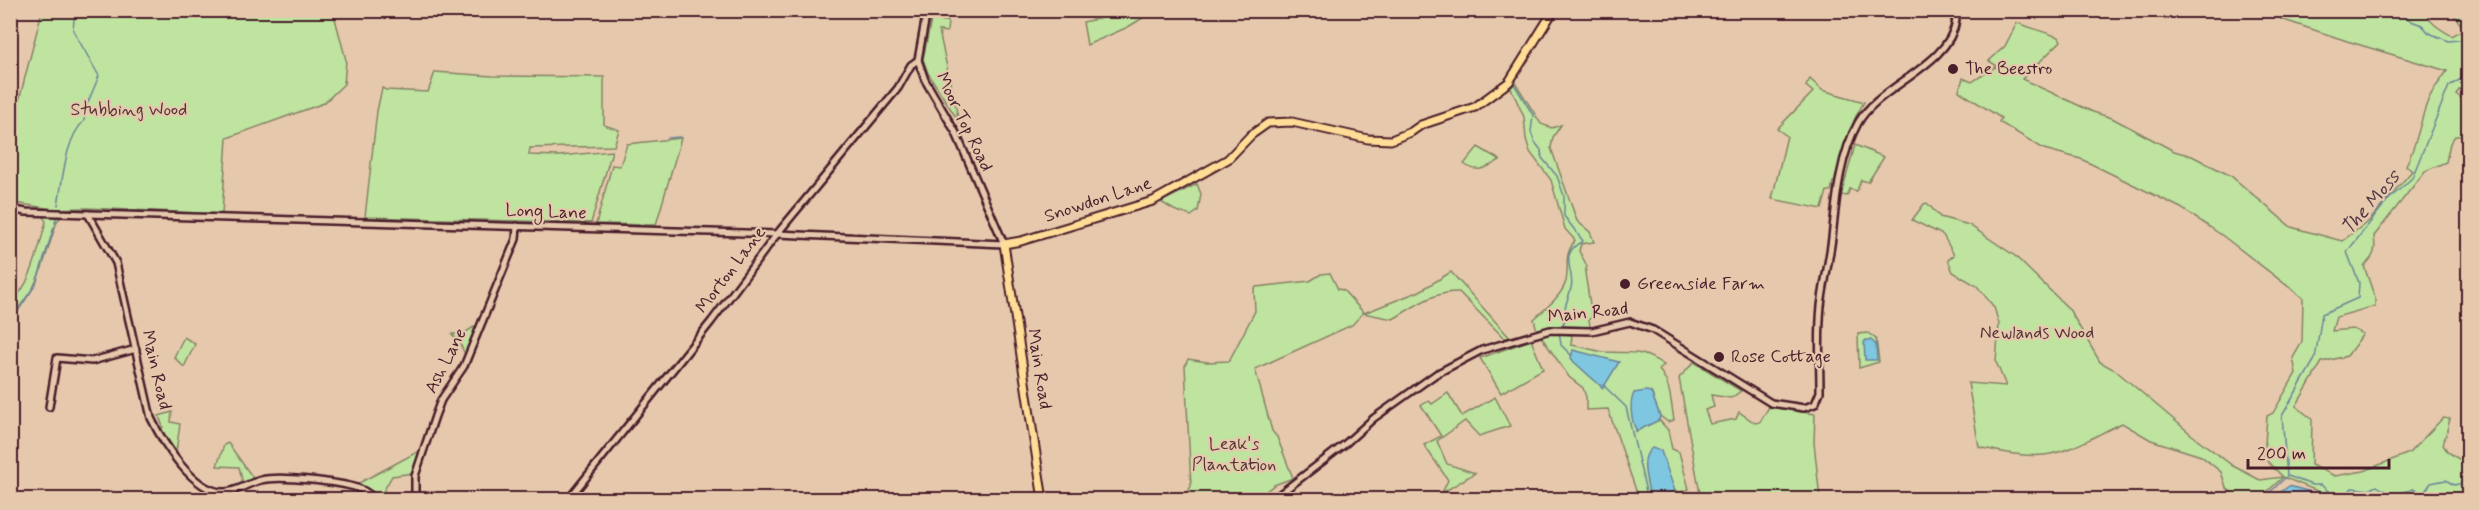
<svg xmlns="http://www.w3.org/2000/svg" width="2479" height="510" font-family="Mynerve,sans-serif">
<rect width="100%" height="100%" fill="#e6c9ad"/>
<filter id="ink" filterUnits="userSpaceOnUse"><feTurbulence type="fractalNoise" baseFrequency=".0167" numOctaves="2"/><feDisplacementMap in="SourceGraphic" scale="12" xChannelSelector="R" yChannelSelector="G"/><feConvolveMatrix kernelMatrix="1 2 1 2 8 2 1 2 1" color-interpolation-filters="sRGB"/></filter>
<g filter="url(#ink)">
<!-- green -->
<g fill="#bfe49f" stroke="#848265" stroke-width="1.5">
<path d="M42,11H333L346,60L344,84L324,103L227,138L222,214L87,208L52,209L15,203L11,201V132Z"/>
<path d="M1118,11H1154L1128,27L1087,45L1083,22L1105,17Z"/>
<path d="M2265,11H2426C2428,23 2442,30 2452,36L2464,29L2451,11H2468V79L2456,94L2468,104V136H2455L2450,143L2446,162L2425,171L2374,236C2376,250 2375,256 2364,266L2375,298V306L2336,317L2332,331L2353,329L2363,334L2347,356L2322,362L2296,406L2312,419L2311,465L2335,476L2364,471L2409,453L2443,418L2450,419L2443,445L2448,452L2468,465V499L2405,500L2403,497L2391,499L2361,494L2357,499H2337L2283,477L2259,499H2238L2226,487L2221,472L2201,456L2151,440L2122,423C2098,434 2071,452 2044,455C2022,457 2001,452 1979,447L1968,383L2006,386L1996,362L1999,324L1994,307L1977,286L1953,272L1948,260L1954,255L1943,235L1912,220L1924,204L1927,203L1940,217L1969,225L2015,256L2069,309L2100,362L2115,370L2192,435L2233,466L2260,480L2283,477L2264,458L2267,416L2273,413L2296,373L2293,358L2302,342L2303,298L2223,236L2181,208L2081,159L2044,149L1999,122L2001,118L1959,91L1963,78L1972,82L1997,66L1989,61L2005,46L2017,23L2059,37L2061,41L2022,79L2093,112L2112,118L2174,151L2192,156L2231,176L2291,227L2342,241L2369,221L2412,171L2406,165C2417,145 2419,125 2427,103C2431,91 2440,82 2447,71L2347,41L2281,19Z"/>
<path d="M931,20L948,21L947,32L939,31L959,122L928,73L923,59Z"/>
<path d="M435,72L493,76L604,77V125L619,130L614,146L530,148L529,155L559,156L612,151L591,223L365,217L377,111L382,88L386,90L428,92Z"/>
<path d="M1810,79L1822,90L1864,102L1855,118L1835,182H1833L1831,191H1827L1822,209L1772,199L1787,136L1777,129L1813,92L1806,86Z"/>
<path d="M1515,82L1541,124L1552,128L1561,125L1553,137L1551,148L1577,221L1590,232L1594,242L1581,244L1579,251L1587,266L1585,273L1592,317L1589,319L1590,327L1554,326L1537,331L1534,319C1545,309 1562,296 1566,281C1570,262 1562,260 1575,240L1565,229L1551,180L1530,152L1526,139L1524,117L1511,88Z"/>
<path d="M681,138L656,225L596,224L612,165L620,166L627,144Z"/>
<path d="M1855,145L1884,157L1868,182L1861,180L1857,191L1850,189L1847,196L1841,195Z"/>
<path d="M1478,147L1500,160C1486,168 1478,174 1464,164Z"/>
<path d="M1197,184L1201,194L1198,211L1191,216L1174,210L1161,202Z"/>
<path d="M43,216H62L57,221L42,268L33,288L16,312L11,328V301C31,288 39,246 46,222Z"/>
<path d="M1451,272L1510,338H1504L1459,292C1434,291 1414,307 1393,319L1363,313L1352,325L1255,369L1272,431L1277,437L1293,478L1274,485L1256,499H1185L1191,486L1185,366L1188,359L1207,362L1229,361L1255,311L1254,290L1256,287L1310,281L1321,274L1330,273L1338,289L1343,290L1364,313L1420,291Z"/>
<path d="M477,325L465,354L459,342L452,334H463Z"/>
<path d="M1554,333L1572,335L1571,345C1582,347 1593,350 1604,352C1631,354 1639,348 1664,365L1659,370C1671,383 1671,404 1674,420L1668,422L1660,416L1651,392L1636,431L1659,420L1668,430L1672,449L1679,452L1689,489L1681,492L1675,491L1679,499H1639L1608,409L1586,410V397L1583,388L1569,377L1540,335Z"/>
<path d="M1868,333L1876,339L1879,362L1859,368L1858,334Z"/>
<path d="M184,337L195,344L184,367L174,357Z"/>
<path d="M1531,340L1543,369L1501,393L1480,358Z"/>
<path d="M1694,362L1741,391L1731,398L1711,395L1714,407L1705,410L1710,424L1736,419L1739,412L1755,423L1760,422L1769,407L1815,414L1814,442L1820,499H1701L1679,378Z"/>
<path d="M1448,393L1462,416L1495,397L1510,426L1479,436L1465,421L1437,441L1447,464L1475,473L1442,493L1448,480L1424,445L1441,436L1421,405L1429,401L1432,404Z"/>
<path d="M172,412L171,422L180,424L176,452L161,429L163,427L159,416Z"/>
<path d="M228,443L253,478L243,484L239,467L217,466L224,445Z"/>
<path d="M419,451L413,473L392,476L379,499L357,484Z"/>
</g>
<!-- water -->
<g fill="#7fc7e0" stroke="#6a8498" stroke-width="1.5">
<path d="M1866,340H1871L1876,345L1877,360H1865L1864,342Z"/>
<path d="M1573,350L1619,362L1603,388L1574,362L1571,358Z"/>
<path d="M1646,391L1651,392L1660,416L1659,420L1637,431C1631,422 1629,403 1634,393Z"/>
<path d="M1652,448L1661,451L1675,491L1656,499L1650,498C1648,483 1638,458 1652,448Z"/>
<path d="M2289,486L2311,492L2313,497L2309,499H2271Z"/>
</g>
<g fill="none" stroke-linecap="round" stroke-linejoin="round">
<!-- stream -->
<g stroke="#6a8498" stroke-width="1.5">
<path d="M2412,10L2405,16L2411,21L2422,25L2429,33L2449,41L2468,39"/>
<path d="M1514,84L1533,115L1531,132L1534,141L1541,150L1542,158L1557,176L1564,196V216L1583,241C1556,254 1576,272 1571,288C1567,304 1564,302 1565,321L1560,327"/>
<path d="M668,138L680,137"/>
<path d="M58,205C63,179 65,139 84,121L86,107L99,76L73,30L75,10"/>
<path d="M55,223L56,218"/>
<path d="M10,323L36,284L54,227"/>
<path d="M1559,331L1561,345L1571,355"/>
<path d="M1603,385L1626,407L1648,500"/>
<path d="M2288,476L2312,485H2321L2333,495L2344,497L2352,488L2369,490L2377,486C2390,495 2399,494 2413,489L2423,494L2431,483L2446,480L2454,485L2463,483L2468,485"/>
<path d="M2262,500L2287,476L2282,416L2315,359L2322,314L2358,298L2359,283L2347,252L2386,202L2412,178L2449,86L2468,75"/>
</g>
<!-- minor casing -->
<g stroke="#4a1f2b" stroke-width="10">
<g id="minor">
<path d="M10,209L26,212L88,214L777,234L1004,244L956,133L925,80L918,60L927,10"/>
<path d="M88,214L116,263L151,418C163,443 192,490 222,492C236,493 248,483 261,480C279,475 339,482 357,488C365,490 370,495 377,500"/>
<path d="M49,407L57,358L92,361L136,349"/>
<path d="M415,500V476L435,416L441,400L464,366L516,239L517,226"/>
<path d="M568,500L711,322L777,234L898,88L911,65L918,60"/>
<path d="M1272,500L1345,444L1374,418L1436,374L1482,350L1550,330L1592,331L1630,322L1653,330L1771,403L1804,408L1815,404L1820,392C1820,364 1818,334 1821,306C1824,283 1829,261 1832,238C1836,201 1839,157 1858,123C1879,85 1950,66 1956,20L1948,10"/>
</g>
</g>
<!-- major casing -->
<g stroke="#4a1f2b" stroke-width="11">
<path id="major" d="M1043,500L1004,244L1021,241L1153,201L1228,159L1251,135L1268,123L1292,122L1368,139L1391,140L1411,132L1421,125L1475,107L1509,82L1554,10"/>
</g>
<!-- minor -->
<use href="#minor" stroke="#e6c9ad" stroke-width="5"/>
<!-- major -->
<use href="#major" stroke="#ffdd96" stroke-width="7"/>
</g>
</g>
<!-- markers -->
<g fill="#4a1f2b" stroke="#e6c9ad" stroke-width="2">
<circle cx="1953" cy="69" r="6"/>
<circle cx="1625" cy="284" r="6"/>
<circle cx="1719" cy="357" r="6"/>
</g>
<g text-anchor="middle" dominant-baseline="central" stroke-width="4.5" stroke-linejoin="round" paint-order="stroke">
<!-- poi labels -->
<g font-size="18" fill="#4a1f2b" stroke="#e6c9ad" text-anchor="start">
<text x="1965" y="69">The Beestro</text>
<text x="1637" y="284">Greenside Farm</text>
<text x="1731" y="357">Rose Cottage</text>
</g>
<!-- park labels -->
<g font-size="18" fill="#563337" stroke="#e6c9ad">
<text x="129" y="110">Stubbing Wood</text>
<text x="2037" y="333">Newlands Wood</text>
<text x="1234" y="444">Leak's<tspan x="1234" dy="21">Plantation</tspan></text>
</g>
<!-- street labels -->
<g font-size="18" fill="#4a1f2b" stroke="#e6c9ad">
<text transform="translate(964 122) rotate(64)">Moor Top Road</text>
<text transform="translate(1098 200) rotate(-18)">Snowdon Lane</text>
<text transform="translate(546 212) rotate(2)">Long Lane</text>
<text transform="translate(731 270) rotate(-53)">Morton Lane</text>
<text transform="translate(1588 313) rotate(-6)">Main Road</text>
<text transform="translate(446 361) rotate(-63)">Ash Lane</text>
<text transform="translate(1039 369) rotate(81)">Main Road</text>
<text transform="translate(156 370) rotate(77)">Main Road</text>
</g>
<!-- water labels -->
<g font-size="20" font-style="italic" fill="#523846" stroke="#e6c9ad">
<text transform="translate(2371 203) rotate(-49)">The Moss</text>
</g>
</g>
<!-- margin -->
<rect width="2479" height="510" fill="none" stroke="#e6c9ad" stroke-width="36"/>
<rect x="18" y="18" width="2443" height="474" fill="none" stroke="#4a1f2b" stroke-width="2" filter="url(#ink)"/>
<!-- scale -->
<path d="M2248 459v9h141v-9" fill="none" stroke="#4a1f2b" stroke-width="3"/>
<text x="2257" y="459" font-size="18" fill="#4a1f2b" stroke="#e6c9ad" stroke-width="4.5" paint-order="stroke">200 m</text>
</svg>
